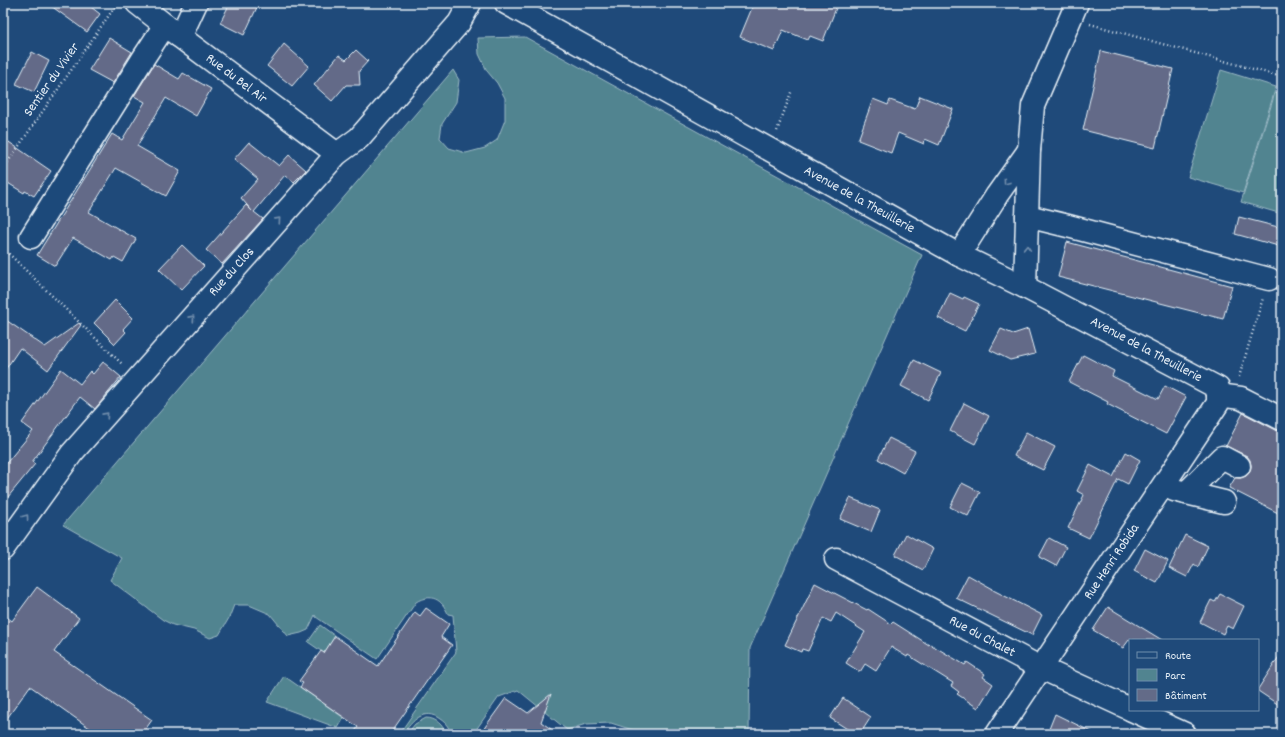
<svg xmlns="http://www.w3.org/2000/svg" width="1285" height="737" font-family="Dekko,sans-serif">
<rect width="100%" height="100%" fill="#1f4a7a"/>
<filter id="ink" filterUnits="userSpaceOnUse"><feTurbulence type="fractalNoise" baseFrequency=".025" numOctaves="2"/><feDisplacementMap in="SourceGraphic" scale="8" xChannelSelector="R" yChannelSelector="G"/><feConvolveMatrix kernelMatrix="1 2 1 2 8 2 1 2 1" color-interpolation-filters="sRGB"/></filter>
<g filter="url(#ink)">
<!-- green -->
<g fill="#518490" stroke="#9cbac4">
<path d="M525,37L922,255L750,648L749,734H645L611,723L586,724L567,730L518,690L499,697L473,734H451C449,727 446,723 440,719C424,707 412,721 403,734H399L456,652L453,615L448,614C442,599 431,593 416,602L377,659L316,617L315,615L308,630L301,633L288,636L270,614L249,605H234L229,618L219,635L210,638L194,630L173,625L163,620L110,580L122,558L63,525L453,70L459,80L456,102L442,124L440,138L449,148L466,153L485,148L497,140L505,120V98L497,83L487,71L479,54L478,38Z"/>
<path d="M1221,70L1276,87L1243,193L1188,177Z"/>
<path d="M1275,93L1282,95V214L1241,202Z"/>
<path d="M320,625L335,636L324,653L308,642Z"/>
<path d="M284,676L344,718L338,728L267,702Z"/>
<path d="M426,718C436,718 443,725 446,734H407L415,724Z"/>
</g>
<!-- building -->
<g fill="#636b88" stroke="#e8f1f8">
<path d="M47,3H86L100,14L87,32Z"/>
<path d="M230,3H259L244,35L220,23Z"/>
<path d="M754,3H838L823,41L810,36L808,40L783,30L774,51L740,37Z"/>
<path d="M109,38L132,52L113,83L89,70Z"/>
<path d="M284,44L309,66L292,86L267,66Z"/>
<path d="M356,50L368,61L359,71L360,85H346L332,101L314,85L339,55L346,60Z"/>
<path d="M1101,51L1173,69L1155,148L1083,130Z"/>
<path d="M32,52L49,61L34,92L16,84Z"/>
<path d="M154,64L179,79L183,73L211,89L196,116L166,98L137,146L180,171L166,196L116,168L89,212L136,239L123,262L114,257L112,260L73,238L55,266L37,255L112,134L122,140L145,102L134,96Z"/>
<path d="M920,96L953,109L939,145L925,139L924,144L898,133L891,153L858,140L873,99L888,105L890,100L915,109Z"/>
<path d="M3,138L51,171L34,196L25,191L24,193L3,180Z"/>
<path d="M249,142L279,166L289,155L306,170L294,182L285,175L254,212L263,219L222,264L206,250L246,205L252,211L241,198L258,179L234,159Z"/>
<path d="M1239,217L1282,228V247L1235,234Z"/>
<path d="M1067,242L1232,286L1223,319L1058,277Z"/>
<path d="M182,245L204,266L181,290L159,269Z"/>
<path d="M950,293L963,299L964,297L979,304L965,331L938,318Z"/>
<path d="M115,300L133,318L123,329L126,332L115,344L94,323Z"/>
<path d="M3,318L45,347L79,323L81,325L48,370L20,348L3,373Z"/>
<path d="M1001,329L1013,334L1028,329L1035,354L1010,360L990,350Z"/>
<path d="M1083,355L1114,371L1112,376L1158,399L1165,386L1186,397L1166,434L1107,404L1108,402L1069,382Z"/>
<path d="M914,360L941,373L928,400L901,386Z"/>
<path d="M103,362L121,377L95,409L80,397L32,462L35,464L3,503V467L33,431L22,423L61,369L80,384L90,371L93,374Z"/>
<path d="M964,403L989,416L975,444L950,431Z"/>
<path d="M1243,413L1276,430L1282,431V515L1229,488L1235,478H1240L1246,476L1250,472L1251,466L1250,460L1247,456L1226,446Z"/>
<path d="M1026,432L1055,447L1043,470L1014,456Z"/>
<path d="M889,438L915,451L903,473L878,459Z"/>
<path d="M1126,452L1140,460L1128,484L1118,479L1089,538L1068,528L1084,495L1077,491L1090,465L1113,477Z"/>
<path d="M962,483L980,492L968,516L950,507Z"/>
<path d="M850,498L880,510L871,532L840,519Z"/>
<path d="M906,534L933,549L923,570L895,555Z"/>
<path d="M1185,535L1208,546L1198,567L1194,564L1187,577L1169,568Z"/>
<path d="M1049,538L1066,547L1056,566L1039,557Z"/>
<path d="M1145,549L1168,561L1157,583L1134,571Z"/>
<path d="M968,575L993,589V590L1042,615L1032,635L956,598Z"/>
<path d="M815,583L867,610L868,609L891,624L893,622L929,645L930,644L965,665L967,662L985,674L983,677L993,684L978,708L957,694L959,692L951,686L953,683L908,655L907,657L891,647L876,671L865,664L860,672L846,663L865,632L836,613L831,622L823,618L808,651L802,649L801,652L785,645Z"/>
<path d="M37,587L79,618L54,652L152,720L142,734H98L30,686L3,724V614L12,621Z"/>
<path d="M1220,594L1244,606L1233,629L1227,626L1223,634L1200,622L1211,600L1215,602Z"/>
<path d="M1108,607L1162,640H1129L1123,648L1093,630Z"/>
<path d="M426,608L449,624L441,637L452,645L390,734H353L358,727L300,687L303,683L299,681L321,651L324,653L335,636L378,666L415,612L420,616Z"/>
<path d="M1282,652V707L1258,691V689Z"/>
<path d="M551,694L541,722L558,734H480L506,698L528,713Z"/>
<path d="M843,698L871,717L860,734H855L830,718Z"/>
<path d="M1055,714L1096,734H1047Z"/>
</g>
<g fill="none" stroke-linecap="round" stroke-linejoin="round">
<!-- minor casing -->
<g stroke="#e8f1f8" stroke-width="25">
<g id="minor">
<path d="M137,3L179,36L337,154"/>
<path d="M506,3L959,255L1025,287L1218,388V403L997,734"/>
<path d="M179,36L184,29L196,3"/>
<path d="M1027,216L1068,226L1269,279"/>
<path d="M31,237L144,57L165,25"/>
<path d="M959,255L997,195L1029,150"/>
<path d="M1025,287L1029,150L1033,106L1077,3"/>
<path d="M1218,395L1241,398L1282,419"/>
<path d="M1174,490L1224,502"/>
<path d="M1186,493L1222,457L1239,466"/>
<path d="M3,549L72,453L337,154L359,138L459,23L470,3"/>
<path d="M836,559L1041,668L1130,709"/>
<path d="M1132,710L1185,734"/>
</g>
</g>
<!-- path -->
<g stroke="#e8f1f8" stroke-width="2.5" stroke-dasharray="1 3" stroke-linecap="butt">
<path d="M1090,24L1282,77"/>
<path d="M777,131L792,90"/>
<path d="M3,169L116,5"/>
<path d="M3,248L123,365"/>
<path d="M1239,377L1263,298"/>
<path d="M3,504L8,507"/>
</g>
<!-- minor -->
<use href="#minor" stroke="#1f4a7a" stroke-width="22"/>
</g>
<!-- one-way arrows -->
<defs><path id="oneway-chevron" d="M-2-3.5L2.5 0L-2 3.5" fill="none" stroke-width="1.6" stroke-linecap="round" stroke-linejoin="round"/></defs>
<g stroke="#6f8dac">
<use href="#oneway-chevron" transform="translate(1006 182) rotate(126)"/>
<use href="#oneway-chevron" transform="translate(278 220) rotate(-48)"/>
<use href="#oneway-chevron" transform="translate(1027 248) rotate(-88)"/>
<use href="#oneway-chevron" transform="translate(192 318) rotate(-48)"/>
<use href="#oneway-chevron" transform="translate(106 415) rotate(-48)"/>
<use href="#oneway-chevron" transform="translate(26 517) rotate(-54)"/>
</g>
</g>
<g text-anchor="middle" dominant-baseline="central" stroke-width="3.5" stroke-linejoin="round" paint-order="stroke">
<!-- street labels -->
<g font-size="14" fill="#e8f1f8" stroke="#1f4a7a">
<text transform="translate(236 79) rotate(37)">Rue du Bel Air</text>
<text transform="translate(52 80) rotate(-55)">Sentier du Vivier</text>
<text transform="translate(859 200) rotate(29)">Avenue de la Theuillerie</text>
<text transform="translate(232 272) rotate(-48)">Rue du Clos</text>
<text transform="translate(1146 350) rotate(28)">Avenue de la Theuillerie</text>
<text transform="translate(1112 562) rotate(-56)">Rue Henri Robida</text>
<text transform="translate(982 637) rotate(28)">Rue du Chalet</text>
</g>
</g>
<!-- margin -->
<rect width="1285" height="737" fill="none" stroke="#1f4a7a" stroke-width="16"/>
<rect x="8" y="8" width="1269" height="721" fill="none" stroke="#e8f1f8" stroke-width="1.5" filter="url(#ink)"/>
<!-- legend -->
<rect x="1129" y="639" width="130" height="72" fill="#1f4a7a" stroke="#6f8dac"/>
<rect x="1137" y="652" width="20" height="6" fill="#1f4a7a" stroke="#6f8dac"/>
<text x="1165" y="659" font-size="12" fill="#e8f1f8">Route</text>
<rect x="1137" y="669" width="20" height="12" fill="#518490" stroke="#6f8dac"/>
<text x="1165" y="679" font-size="12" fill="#e8f1f8">Parc</text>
<rect x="1137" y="689" width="20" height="12" fill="#636b88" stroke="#6f8dac"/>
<text x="1165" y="699" font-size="12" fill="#e8f1f8">Bâtiment</text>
</svg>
